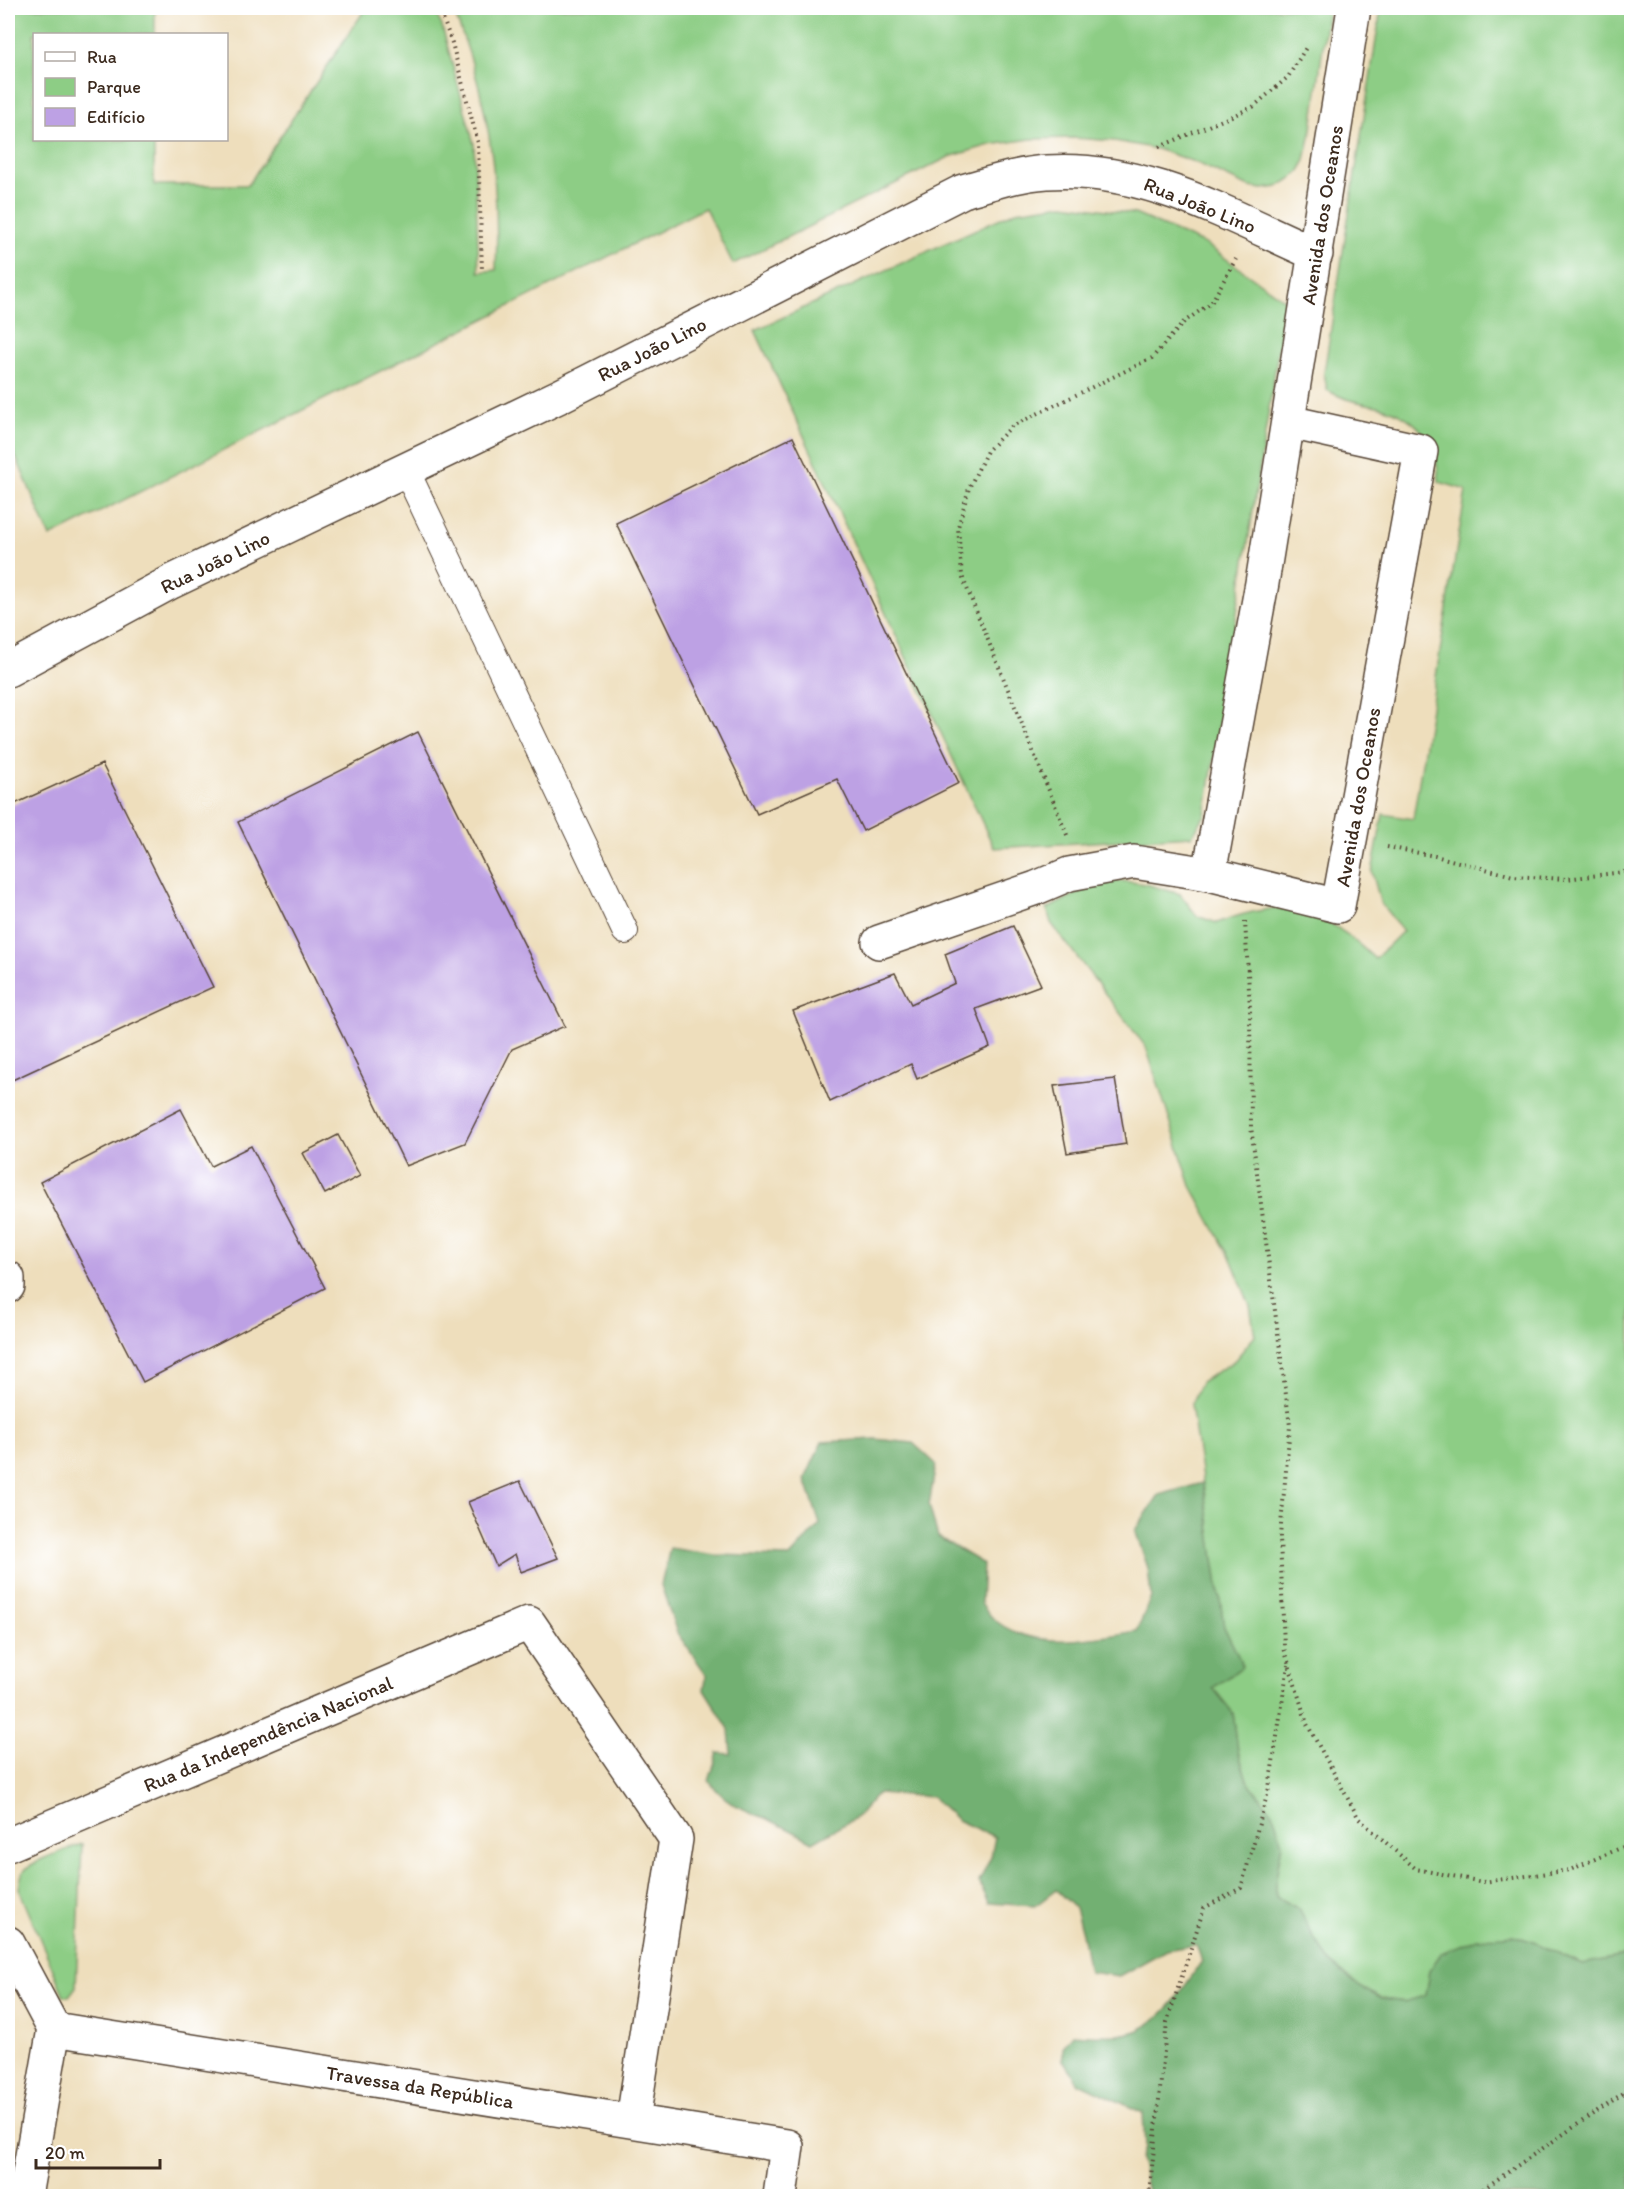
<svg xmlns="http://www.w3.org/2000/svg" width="1639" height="2204" font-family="Itim,sans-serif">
<rect width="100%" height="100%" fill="#fff"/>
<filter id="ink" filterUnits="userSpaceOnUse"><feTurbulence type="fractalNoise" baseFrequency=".0167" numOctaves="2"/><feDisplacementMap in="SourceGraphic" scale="12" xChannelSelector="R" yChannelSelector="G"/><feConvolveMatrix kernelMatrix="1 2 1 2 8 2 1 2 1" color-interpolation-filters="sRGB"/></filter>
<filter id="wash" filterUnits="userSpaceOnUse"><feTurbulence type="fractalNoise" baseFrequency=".008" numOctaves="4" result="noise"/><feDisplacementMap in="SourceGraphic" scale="24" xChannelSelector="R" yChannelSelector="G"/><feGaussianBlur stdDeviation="1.35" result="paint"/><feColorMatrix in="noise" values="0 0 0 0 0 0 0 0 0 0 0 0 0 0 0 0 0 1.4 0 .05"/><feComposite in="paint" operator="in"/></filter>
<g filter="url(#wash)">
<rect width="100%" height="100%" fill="#eedebc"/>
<!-- green -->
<g fill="#8dcd85" stroke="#647c52" stroke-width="1.5">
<path d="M8,8H155V34H34V140H154V185H248L366,8H433L442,26L474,144L479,272L496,270C500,177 488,93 452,8H1328L1312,129L1304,164L1298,174L1278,187L1263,189L1249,187L1197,163L1157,149L1115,141L1074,138L1031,139L990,145L949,157L733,264L705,208L50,537L8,438Z"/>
<path d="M1381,8H1631V1955L1582,1964L1534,1942L1514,1935L1429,1971L1425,1996L1404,2002L1382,1999L1360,1987L1332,1964L1315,1940L1299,1909L1276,1897V1878L1282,1843L1247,1780L1238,1751L1233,1713L1213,1688L1243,1666L1224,1627L1191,1404L1201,1382L1234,1361L1255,1336L1250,1306L1232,1261L1191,1186L1146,1047L1051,923L1047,909L1101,881H1123L1146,884L1180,894L1197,916L1217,923C1289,895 1321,908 1375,959L1403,931L1381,904L1372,872L1383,814L1413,819L1466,490L1439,482C1437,444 1419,417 1381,407C1361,403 1344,400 1327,390L1324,373Z"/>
<path d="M1064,204L1135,214L1205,244L1286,301L1205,815L1192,836L994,848L755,330L1016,211Z"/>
<path d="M82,1844L76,1987L69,1996H64L19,1889C20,1883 20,1876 24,1871C34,1859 67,1850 82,1844Z"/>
</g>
<!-- forest -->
<path fill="#72b072" stroke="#566d48" stroke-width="1.5" d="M875,1439L913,1443L936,1464L929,1505L938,1537L983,1564L981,1603C986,1609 990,1617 996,1621C1034,1651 1093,1639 1137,1631L1151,1597L1148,1568L1135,1530L1159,1495L1203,1483L1224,1627L1243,1666L1213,1688L1233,1713L1238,1751L1247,1780L1273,1813L1282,1843L1276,1878V1897L1299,1909L1315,1940L1332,1964L1360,1987L1382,1999L1404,2002L1425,1996L1429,1971L1441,1953L1477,1938L1514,1935L1534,1942L1582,1964L1631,1955V2196H1149L1140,2159L1145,2147L1143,2113L1079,2083L1063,2060V2047L1073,2034C1092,2035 1122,2038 1139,2030C1167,2017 1185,1986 1202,1961L1196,1945L1166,1950L1119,1976L1089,1972L1082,1933L1075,1908L1056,1890L1035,1906L989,1903L979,1882L991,1857L995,1837L957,1820L932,1797L878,1793L857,1817L813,1842C802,1836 791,1830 780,1825C749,1809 732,1811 709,1781L718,1753L731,1754L729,1729L704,1689L707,1675L677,1633L661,1585L670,1548L715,1555L790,1557L820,1524L805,1479L822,1442Z"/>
<g id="blocks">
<!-- building -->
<g fill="#bda1e4">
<path d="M793,437L959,783L863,831L837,779L757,814L616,523Z"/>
<path d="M418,732L565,1026L512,1049L465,1143L406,1166L238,822Z"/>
<path d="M102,764L213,987L8,1082V807Z"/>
<path d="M1013,926L1041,985L976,1009L990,1047L917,1079L911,1064L830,1102L793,1011L895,973L911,1004L955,983L945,954Z"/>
<path d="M1115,1079L1126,1144L1067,1153L1054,1086Z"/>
<path d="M181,1109L211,1166L251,1146L325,1288L143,1382L40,1182Z"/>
<path d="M338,1135L360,1176L325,1194L303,1153Z"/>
<path d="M520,1481L558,1558L521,1572L515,1554L496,1566L468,1502Z"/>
</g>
</g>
</g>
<g filter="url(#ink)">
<use href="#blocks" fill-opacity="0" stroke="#564536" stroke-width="1.5"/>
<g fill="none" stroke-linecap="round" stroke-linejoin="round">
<!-- lane casing -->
<g stroke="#564536" stroke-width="28">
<path id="lane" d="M406,470L625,931"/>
</g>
<!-- street casing -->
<g stroke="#564536" stroke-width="36">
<g id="street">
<path d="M1289,422L1421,451L1338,906L1209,874L1262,583L1354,8"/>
<path d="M8,670L171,582L560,396L963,191C991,183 1018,174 1047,172C1144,165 1231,217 1316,254"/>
<path d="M879,942L1036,888L1069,874L1134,862L1209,874"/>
<path d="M8,1278V1286"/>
<path d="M8,1845L529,1623L676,1839L633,2120"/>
<path d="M8,1943L54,2029L25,2196"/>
<path d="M54,2029L787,2146L780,2196"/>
</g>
</g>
<!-- path -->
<g stroke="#564536" stroke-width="4" stroke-dasharray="1.5 4.5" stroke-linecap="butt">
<path d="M439,8L452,43L478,143L482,271"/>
<path d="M1159,147L1253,107L1288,77L1307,46"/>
<path d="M1067,835L962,576L958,527L969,488L987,451L1012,426L1152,358L1184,322L1211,303L1236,259"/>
<path d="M1387,847L1435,856L1513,876L1566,879L1632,871"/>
<path d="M1245,921L1250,1008L1251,1127L1290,1426L1280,1536L1284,1648L1307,1724L1359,1819L1416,1869L1483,1882L1570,1870L1632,1843"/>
<path d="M1149,2196L1167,2022L1204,1908L1241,1888L1269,1788L1288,1665"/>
<path d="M1473,2196L1625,2092L1632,2085"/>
</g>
<!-- lane -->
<use href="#lane" stroke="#fff" stroke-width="26"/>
<!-- street -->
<use href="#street" stroke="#fff" stroke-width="33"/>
</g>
</g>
<g text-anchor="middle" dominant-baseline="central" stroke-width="4.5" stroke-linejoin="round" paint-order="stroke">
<!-- street labels -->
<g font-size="20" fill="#3b2a1e" stroke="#fff">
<text transform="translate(1200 205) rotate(22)">Rua João Lino</text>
<text transform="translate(1322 215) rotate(-81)">Avenida dos Oceanos</text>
<text transform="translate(652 349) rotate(-27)">Rua João Lino</text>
<text transform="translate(215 562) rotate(-26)">Rua João Lino</text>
<text transform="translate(1358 797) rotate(-80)">Avenida dos Oceanos</text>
<text transform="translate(268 1734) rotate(-23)">Rua da Independência Nacional</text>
<text transform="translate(420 2087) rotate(9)">Travessa da República</text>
</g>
</g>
<!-- margin -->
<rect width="1639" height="2204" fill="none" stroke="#fff" stroke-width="30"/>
<!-- legend -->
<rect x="33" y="33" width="195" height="108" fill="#ffffff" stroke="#b1aaa5" stroke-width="1.5"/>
<rect x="45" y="52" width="30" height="9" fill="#ffffff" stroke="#b1aaa5" stroke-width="1.5"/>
<text x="87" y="63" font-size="18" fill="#3b2a1e">Rua</text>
<rect x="45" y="78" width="30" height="18" fill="#8dcd85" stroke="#b1aaa5" stroke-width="1.5"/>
<text x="87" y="93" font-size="18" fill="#3b2a1e">Parque</text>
<rect x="45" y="108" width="30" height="18" fill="#bda1e4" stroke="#b1aaa5" stroke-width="1.5"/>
<text x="87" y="123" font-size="18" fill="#3b2a1e">Edifício</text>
<!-- scale -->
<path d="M36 2159v9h124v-9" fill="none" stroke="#3b2a1e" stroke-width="3"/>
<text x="45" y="2159" font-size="18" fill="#3b2a1e" stroke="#ffffff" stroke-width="4.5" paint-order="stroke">20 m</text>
</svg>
